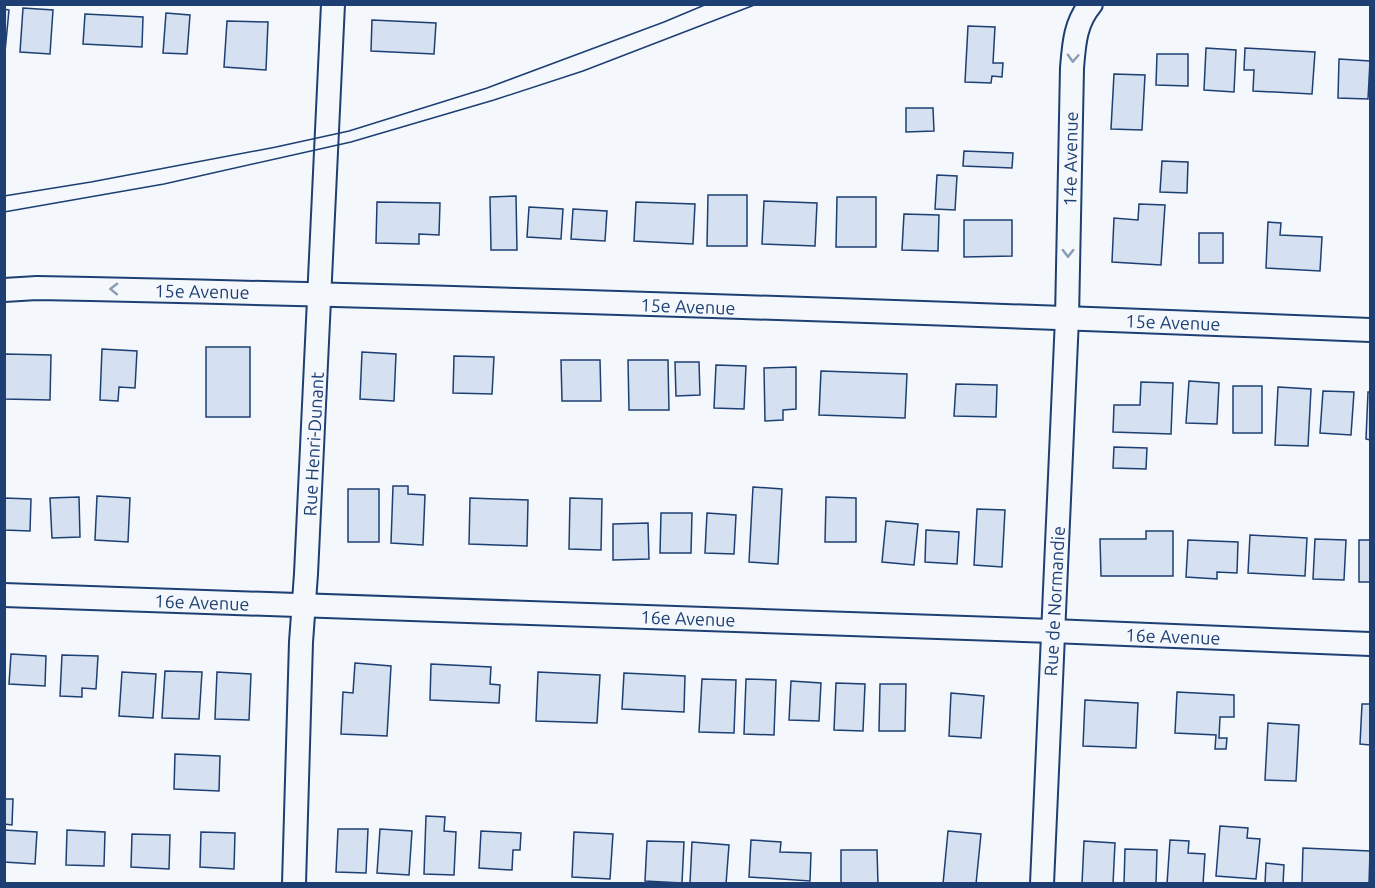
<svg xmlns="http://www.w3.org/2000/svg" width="1375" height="888" font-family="Ubuntu,sans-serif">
<rect width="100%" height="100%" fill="#f4f7fb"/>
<!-- building -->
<g fill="#d5e0f0" stroke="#1d3f73" stroke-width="1.5">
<path d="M23,8L53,10L50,54L20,52Z"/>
<path d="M4,9L9,10L5,52H4Z"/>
<path d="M166,13L190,15L187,54L163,53Z"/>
<path d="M85,14L143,17L142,47L83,44Z"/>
<path d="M372,20L436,23L434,54L371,51Z"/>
<path d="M227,21L268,22L266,70L224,67Z"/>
<path d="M968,26L995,27L993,63H1003L1002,77L992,76L991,83L965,82Z"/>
<path d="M1206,48L1236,50L1234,92L1204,90Z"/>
<path d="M1245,48L1315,52L1312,94L1253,91L1254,70H1244Z"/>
<path d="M1157,54H1188V86L1156,85Z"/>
<path d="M1339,59L1370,61L1368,99L1338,98Z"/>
<path d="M1114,74L1145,75L1142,130L1111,129Z"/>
<path d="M906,108H933L934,131L906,132Z"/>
<path d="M964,151L1013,153L1012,168L963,166Z"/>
<path d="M1162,161L1188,162L1187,193L1160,192Z"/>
<path d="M937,175L957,176L955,210L935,209Z"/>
<path d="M708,195H747V246H707Z"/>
<path d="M516,196L517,250H491L490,197Z"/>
<path d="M837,197H876V247H836Z"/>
<path d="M764,201L817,203L815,246L762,244Z"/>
<path d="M377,202L440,203L439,235L419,234V244L376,243Z"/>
<path d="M636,202L695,204L693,244L634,241Z"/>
<path d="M1139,204L1165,205L1161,265L1112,262L1114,218L1138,220Z"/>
<path d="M529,207L563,209L561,239L527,237Z"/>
<path d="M573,209L607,211L605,241L571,239Z"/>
<path d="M904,214L939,215L938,251L902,250Z"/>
<path d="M964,220H1012V256L964,257Z"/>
<path d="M1268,222L1281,223L1280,235L1322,237L1320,271L1266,268Z"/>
<rect x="1199" y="233" width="24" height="30"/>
<rect x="206" y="347" width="44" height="70"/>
<path d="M102,349L137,351L135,388L119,387L118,401L100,400Z"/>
<path d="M362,352L396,354L394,401L360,399Z"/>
<path d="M4,354L51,355L50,400L4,399Z"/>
<path d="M454,356L494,357L492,394L453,393Z"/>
<path d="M561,360H600L601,401H562Z"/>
<path d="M628,360H668L669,410H629Z"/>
<path d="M675,362H699L700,395L676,396Z"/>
<path d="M716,365L746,366L744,409L714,408Z"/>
<path d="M796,367V409L783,410V420L765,421L764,368Z"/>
<path d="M821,371L907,374L905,418L819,415Z"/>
<path d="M1189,381L1219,383L1217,424L1186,423Z"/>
<path d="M1141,382L1173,383L1171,434L1113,432L1114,405H1140Z"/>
<path d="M956,384L997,385L996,417L954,416Z"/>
<rect x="1233" y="386" width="29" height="47"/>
<path d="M1278,387L1311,389L1308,446L1275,445Z"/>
<path d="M1323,391L1354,392L1351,435L1320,433Z"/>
<path d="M1368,392H1370V440L1366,439Z"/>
<path d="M1114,447L1147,448L1146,469L1113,468Z"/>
<path d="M393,486H408V494L425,495L423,545L391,543Z"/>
<path d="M753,487L782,489L778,564L749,562Z"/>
<rect x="348" y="489" width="31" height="53"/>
<path d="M97,496L130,498L128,542L95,540Z"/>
<path d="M79,497L80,537L52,538L50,498Z"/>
<path d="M826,497L856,498V542H825Z"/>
<path d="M4,498L31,499L30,531L4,530Z"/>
<path d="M470,498L528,500L527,546L469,544Z"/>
<path d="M570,498L602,499L601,550L569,549Z"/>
<path d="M977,509L1005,510L1002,567L974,565Z"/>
<path d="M661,513H692L691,553H660Z"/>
<path d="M707,513L736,515L734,554L705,553Z"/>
<path d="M886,521L918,524L914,565L882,562Z"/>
<path d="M648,523L649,559L613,560V524Z"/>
<path d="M926,530L959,532L957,564L925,562Z"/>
<path d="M1146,531H1173V576H1101L1100,539H1146Z"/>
<path d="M1250,535L1307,538L1305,576L1248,573Z"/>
<path d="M1315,539L1346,540L1344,580L1313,579Z"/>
<path d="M1188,540L1238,542L1237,573L1217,572V579L1186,577Z"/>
<rect x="1359" y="540" width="11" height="42"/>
<path d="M11,654L46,656L45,686L9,684Z"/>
<path d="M62,655L98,656L96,689L82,688V697L60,696Z"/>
<path d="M355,663L391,666L387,736L341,734L343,692L353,693Z"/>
<path d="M431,664L491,667L490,684L500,685L499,703L430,700Z"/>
<path d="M165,671L202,672L199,719L162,718Z"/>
<path d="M122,672L156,674L153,718L119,716Z"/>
<path d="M217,672L251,674L249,720L215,719Z"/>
<path d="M538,672L600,675L597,723L536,721Z"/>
<path d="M624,673L685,676L684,712L622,709Z"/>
<path d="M702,679L736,680L734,733L699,732Z"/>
<path d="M746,679L776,680L774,735L744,734Z"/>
<path d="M791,681L821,683L819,721L789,720Z"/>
<path d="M836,683L865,684L863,731L834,730Z"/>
<path d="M880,684H906L905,731H879Z"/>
<path d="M1177,692L1234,695V717H1220L1219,738H1227L1226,749H1215L1216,735L1175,733Z"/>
<path d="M951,693L984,696L981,738L949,736Z"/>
<path d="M1085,700L1138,703L1136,748L1083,746Z"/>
<path d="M1362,704H1370V745L1360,744Z"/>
<path d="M1268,723L1299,725L1296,781L1265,780Z"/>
<path d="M175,754L220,756L219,791L174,789Z"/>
<path d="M4,799H13L12,825L4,824Z"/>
<path d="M426,816L445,817L444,831L456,832L454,875L424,874Z"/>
<path d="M1220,826L1248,828L1247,838L1260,839L1256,879L1216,876Z"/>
<path d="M338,829H368L366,873L336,872Z"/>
<path d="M380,829L412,831L409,875L377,873Z"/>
<path d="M4,830L37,832L35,864L4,862Z"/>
<path d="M67,830L105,832L104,866L66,865Z"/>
<path d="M481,831L521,833L520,850H513L512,870L479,868Z"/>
<path d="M948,831L981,834L976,884H943Z"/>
<path d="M201,832L235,833L234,869L200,867Z"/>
<path d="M574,832L613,834L610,879L572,877Z"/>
<path d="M132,834L170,835L169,869L131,867Z"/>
<path d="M751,840L781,842L780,852L811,853L810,881L749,877Z"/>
<path d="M1170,840L1189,841L1188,853L1205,854L1203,884H1167Z"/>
<path d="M647,841L684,842L682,883L645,881Z"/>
<path d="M1084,841L1115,843L1113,884H1082Z"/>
<path d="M692,842L729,845L726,884L690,883Z"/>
<path d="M1303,848L1370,851L1369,884H1302Z"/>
<path d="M1125,849L1157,850L1156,884H1124Z"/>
<path d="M841,850H877L878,884H841Z"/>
<path d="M1266,863L1284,865L1283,884H1265Z"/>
</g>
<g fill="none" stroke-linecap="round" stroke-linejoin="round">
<!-- minor casing -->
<g stroke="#1d3f73" stroke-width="26">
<g id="minor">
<path d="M4,290L37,288C481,297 926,312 1370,330"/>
<path d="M4,595L1052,631L1370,644"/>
<path d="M294,884L301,642L306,574L333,4"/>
<path d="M1042,884L1067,318L1072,68C1074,44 1075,23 1091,4"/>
</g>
</g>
<!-- minor -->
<use href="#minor" stroke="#f4f7fb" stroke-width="22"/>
<!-- tram -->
<g stroke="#1d3f73" stroke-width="1.5">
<path d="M4,196L91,182L276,147L349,131L487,88L664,22L707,4"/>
<path d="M4,212L164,184L351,142L494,100L583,71L757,4"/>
</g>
</g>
<!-- one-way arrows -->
<defs><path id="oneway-chevron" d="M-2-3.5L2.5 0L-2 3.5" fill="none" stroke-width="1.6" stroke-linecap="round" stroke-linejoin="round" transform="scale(1.5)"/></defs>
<g stroke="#889bb7">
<use href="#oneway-chevron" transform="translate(1073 58) rotate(93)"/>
<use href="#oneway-chevron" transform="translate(1068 253) rotate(91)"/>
<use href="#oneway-chevron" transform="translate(114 289) rotate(-179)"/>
</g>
<g text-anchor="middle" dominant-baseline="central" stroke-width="4.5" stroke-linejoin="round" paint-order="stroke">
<!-- street labels -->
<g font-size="18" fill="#1d3f73" stroke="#f4f7fb">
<text transform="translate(1070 159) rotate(-89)">14e Avenue</text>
<text transform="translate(202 291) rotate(1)">15e Avenue</text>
<text transform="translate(688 306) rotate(2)">15e Avenue</text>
<text transform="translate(1173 322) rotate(2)">15e Avenue</text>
<text transform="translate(313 444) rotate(-87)">Rue Henri-Dunant</text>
<text transform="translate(1054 601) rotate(-87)">Rue de Normandie</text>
<text transform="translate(202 602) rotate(2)">16e Avenue</text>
<text transform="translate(688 618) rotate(2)">16e Avenue</text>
<text transform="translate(1173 636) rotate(2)">16e Avenue</text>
</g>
</g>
<!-- border -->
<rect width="1375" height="888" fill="none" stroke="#1d3f73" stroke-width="12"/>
</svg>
